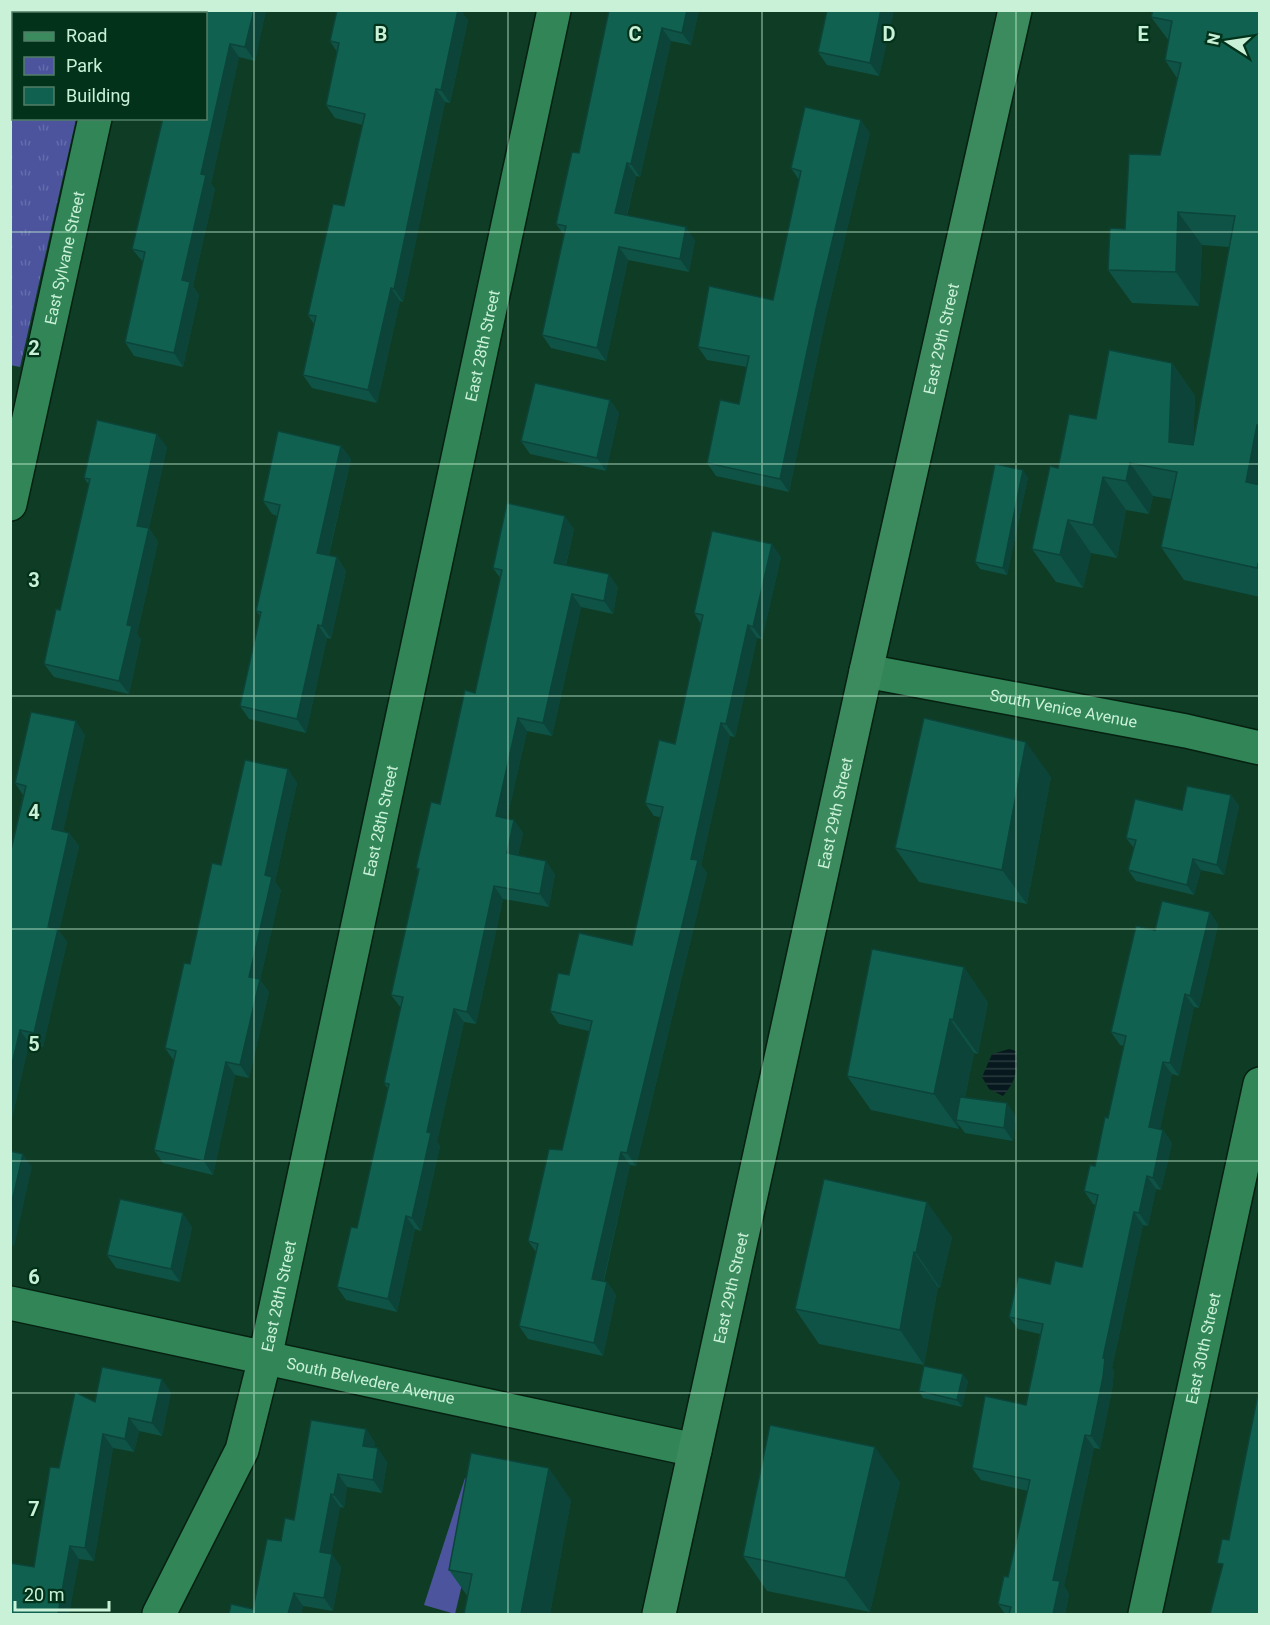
<svg xmlns="http://www.w3.org/2000/svg" width="1270" height="1625" font-family="Roboto,sans-serif">
<defs>
<pattern id="park-tufts" width="24" height="20" patternUnits="userSpaceOnUse" patternTransform="scale(1.5)"><rect width="24" height="20" fill="#4b549d"/><path d="M3 7l-1-3M5 7V3M7 7l1-3M15 17l-1-3M17 17v-4M19 17l1-3" fill="none" stroke="#646daa"/></pattern>
<pattern id="water-rules" width="6" height="5" patternUnits="userSpaceOnUse" patternTransform="scale(1.5)"><rect width="6" height="5" fill="#07191e"/><path d="M0 2.5h6" fill="none" stroke="#2a3b3e"/></pattern>
</defs>
<rect width="100%" height="100%" fill="#0f3c24"/>
<!-- grass -->
<path fill="#4b549d" d="M465,1478L486,1483L455,1614L424,1605Z"/>
<!-- park -->
<path fill="url(#park-tufts)" d="M10,11H100L99,14H14V118L76,119L20,367L10,365Z"/>
<!-- water -->
<path fill="url(#water-rules)" d="M1009,1049L1016,1051C1019,1070 1015,1082 1003,1096L989,1089L982,1077L992,1054Z"/>
<g fill="none" stroke-linecap="round" stroke-linejoin="round">
<!-- street casing -->
<g stroke="#062011" stroke-width="36">
<g id="street">
<path d="M118,14L119,10"/>
<path id="s1" d="M10,504L95,118"/>
<path id="s2" d="M866,671L1186,731L1260,748"/>
<path id="s3" d="M10,1303L695,1450"/>
<path id="s4" d="M159,1614L242,1450L265,1358L554,10"/>
<path id="s5" d="M1145,1614L1260,1084"/>
</g>
</g>
<!-- secondary casing -->
<g stroke="#062011" stroke-width="36">
<g id="secondary">
<path id="s6" d="M659,1614L866,671L1015,10"/>
</g>
</g>
<!-- street -->
<use href="#street" stroke="#318557" stroke-width="33"/>
<!-- secondary -->
<use href="#secondary" stroke="#3b8b5e" stroke-width="33"/>
</g>
<!-- wall -->
<g fill="#0f5346">
<path d="M266,10L255,61L239,57L211,184L215,189L193,286L199,295L183,367L134,356L125,342L143,262L132,249L206,14Z"/>
<path d="M609,10H699L691,45L671,41L640,177L636,176L627,216L695,240L689,272L628,260L606,361L551,348L542,335L564,235L556,224L579,153Z"/>
<path d="M894,10L879,76L827,65L818,52Z"/>
<path d="M1260,10V597L1184,580L1161,547L1171,499L1153,496L1149,514L1126,510L1117,558L1091,553L1083,588L1056,582L1032,549L1058,468L1096,419L1172,363L1195,396L1193,445L1229,247L1202,245L1199,306L1132,303L1108,270L1125,229L1160,155L1177,78L1165,60L1169,41L1151,17Z"/>
<path d="M468,20L450,103L445,102L403,302L400,301L377,403L312,388L303,375L314,324L308,315L344,206L363,125L335,118L326,105L337,52L330,41Z"/>
<path d="M870,133L825,322L789,492L716,476L707,463L739,404L747,367L707,360L698,347L773,300L799,180L791,168Z"/>
<path d="M610,400L619,413L606,471L530,454L521,441Z"/>
<path d="M341,446L351,459L329,555L337,557L346,571L331,639L327,638L306,733L249,719L240,706L260,616L256,611L277,516L272,514L263,501Z"/>
<path d="M167,447L149,528L158,542L137,634L141,639L129,694L54,677L44,664L60,610L89,485L84,478Z"/>
<path d="M1028,477L1007,575L980,569L975,562Z"/>
<path d="M574,529L566,565L618,587L613,614L581,607L552,736L527,731L507,819L514,820L523,833L518,855L555,874L549,907L503,899L476,1024L464,1022L437,1142L440,1146L421,1231L415,1229L397,1312L346,1300L337,1287L357,1228L388,1089L384,1083L401,1008L391,995L418,871L416,868L440,804L475,693L500,578L493,568Z"/>
<path d="M781,557L762,639L757,638L735,737L730,736L701,865L707,873L636,1166L630,1165L604,1281L607,1282L616,1295L603,1356L528,1339L519,1326L536,1252L528,1241L562,1150L589,1031L559,1024L550,1011L569,975L632,945L660,817L654,816L645,803L675,744L701,624L694,613Z"/>
<path d="M85,735L63,831L69,833L79,846L59,931L67,942L43,1047L29,1043L10,1127V854L23,795L15,783Z"/>
<path d="M288,769L297,783L275,882L281,890L260,980L269,992L249,1078L235,1075L213,1175L163,1163L154,1150L174,1061L165,1048L190,964L221,865Z"/>
<path d="M1051,777L1027,904L919,882L895,848Z"/>
<path d="M1231,795L1239,806L1224,875L1201,870L1194,895L1136,881L1128,870L1134,848L1126,838L1182,810Z"/>
<path d="M1210,912L1218,925L1199,1008L1194,1007L1179,1076L1172,1074L1160,1129L1163,1130L1172,1143L1161,1190L1156,1189L1148,1226L1143,1225L1112,1368L1114,1371L1112,1390L1100,1449L1094,1448L1064,1586L1069,1594L1065,1614H1005L998,1604L1008,1577L1028,1491L981,1480L972,1468L1026,1405L1040,1334L1018,1329L1009,1317L1050,1284L1082,1267L1095,1205L1093,1204L1084,1191L1095,1166L1108,1118L1124,1046L1120,1045L1111,1032L1155,930Z"/>
<path d="M872,949L988,1002L978,1054L974,1053L965,1097L1007,1103L1016,1117L1013,1141L965,1133L959,1125V1129L871,1110L847,1076Z"/>
<path d="M824,1179L952,1237L940,1288L938,1287L924,1365L819,1344L795,1309Z"/>
<path d="M192,1227L180,1282L116,1268L107,1255Z"/>
<path d="M968,1381L962,1407L923,1398L919,1391Z"/>
<path d="M171,1392L162,1436L139,1431L134,1452L113,1448L94,1561L79,1559L69,1614H10L34,1567L59,1468L95,1402Z"/>
<path d="M366,1429L375,1443L374,1448L387,1462L382,1493L347,1487L344,1508L340,1507L331,1554L341,1567L333,1611L303,1606L301,1614H229L253,1609L281,1541Z"/>
<path d="M900,1482L870,1612L767,1591L743,1556Z"/>
<path d="M571,1500L550,1614H464L468,1597L449,1570Z"/>
</g>
<!-- shaded-wall -->
<g fill="#0c4439">
<path d="M254,10H266L255,61L245,47Z"/>
<path d="M453,10H461L468,20L450,103L441,90Z"/>
<path d="M687,10H699L691,45L682,33Z"/>
<path d="M881,10H894L879,76L870,63Z"/>
<path d="M662,28L671,41L640,177L631,164Z"/>
<path d="M230,44L239,57L211,184L215,189L193,286L199,295L183,367L174,353L182,280L201,174Z"/>
<path d="M436,89L445,102L403,302L394,289Z"/>
<path d="M861,120L870,133L825,322L789,492L780,479L816,309Z"/>
<path d="M627,163L636,176L624,226L615,213Z"/>
<path d="M1178,212L1202,245L1199,306L1176,272Z"/>
<path d="M686,227L695,240L689,272L680,259Z"/>
<path d="M619,247L628,260L606,361L597,348Z"/>
<path d="M391,288L400,301L377,403L368,390Z"/>
<path d="M1172,363L1195,396L1192,475L1169,442Z"/>
<path d="M610,400L619,413L606,471L597,458Z"/>
<path d="M1257,425L1260,429V502L1246,482Z"/>
<path d="M157,434L167,447L149,528L158,542L137,634L141,639L129,694L119,681L127,625L137,526Z"/>
<path d="M341,446L351,459L326,566L317,553Z"/>
<path d="M1130,463L1153,496L1149,514L1126,481Z"/>
<path d="M1023,470L1028,477L1007,575L1003,568Z"/>
<path d="M1103,477L1126,510L1117,558L1093,525Z"/>
<path d="M565,516L574,529L563,576L554,563Z"/>
<path d="M1068,520L1091,553L1083,588L1060,555Z"/>
<path d="M772,544L781,557L762,639L753,627Z"/>
<path d="M337,557L346,571L331,639L322,626Z"/>
<path d="M1260,557V571L1257,568Z"/>
<path d="M609,574L618,587L613,614L604,601Z"/>
<path d="M572,594L581,607L552,736L543,723Z"/>
<path d="M318,625L327,638L306,733L297,719Z"/>
<path d="M748,625L757,638L735,737L726,724Z"/>
<path d="M518,718L527,731L505,829L496,816Z"/>
<path d="M76,721L85,735L61,842L52,829Z"/>
<path d="M721,723L730,736L701,865L707,873L636,1166L627,1153Z"/>
<path d="M1026,742L1051,777L1027,904L1002,870Z"/>
<path d="M288,769L297,783L275,882L281,890L260,980L269,992L249,1078L240,1065L249,977L265,875Z"/>
<path d="M1231,795L1239,806L1224,875L1217,865Z"/>
<path d="M514,820L523,833L516,866L507,853Z"/>
<path d="M69,833L79,846L59,931L67,942L43,1047L34,1033L48,927Z"/>
<path d="M1193,859L1201,870L1194,895L1187,885Z"/>
<path d="M546,861L555,874L549,907L540,894Z"/>
<path d="M494,886L503,899L476,1024L467,1012Z"/>
<path d="M1210,912L1218,925L1199,1008L1190,996Z"/>
<path d="M964,967L988,1002L978,1054L953,1020Z"/>
<path d="M1185,994L1194,1007L1179,1076L1170,1063Z"/>
<path d="M454,1009L464,1022L437,1142L440,1146L421,1231L412,1218L427,1132Z"/>
<path d="M950,1019L974,1053L960,1121L956,1120L959,1125V1129L934,1094Z"/>
<path d="M20,1030L29,1043L10,1127V1073Z"/>
<path d="M226,1062L235,1075L213,1175L204,1161Z"/>
<path d="M1163,1062L1172,1074L1158,1140L1149,1127Z"/>
<path d="M1007,1103L1016,1117L1013,1141L1004,1128Z"/>
<path d="M1163,1130L1172,1143L1161,1190L1153,1178Z"/>
<path d="M621,1152L630,1165L601,1291L592,1279Z"/>
<path d="M23,1154L32,1167L14,1247L10,1242V1210Z"/>
<path d="M1147,1176L1156,1189L1148,1226L1139,1213Z"/>
<path d="M927,1202L952,1237L940,1288L916,1253Z"/>
<path d="M1134,1212L1143,1225L1112,1368L1114,1371L1112,1390L1100,1449L1091,1436L1103,1358Z"/>
<path d="M183,1213L192,1227L180,1282L171,1269Z"/>
<path d="M406,1216L415,1229L397,1312L388,1299Z"/>
<path d="M914,1252L938,1287L924,1365L900,1330Z"/>
<path d="M607,1282L616,1295L603,1356L594,1343Z"/>
<path d="M963,1374L968,1381L962,1407L957,1400Z"/>
<path d="M162,1379L171,1392L162,1436L152,1423Z"/>
<path d="M129,1418L139,1431L134,1452L125,1439Z"/>
<path d="M366,1429L375,1443L372,1459L363,1446Z"/>
<path d="M103,1434L113,1448L94,1561L85,1548Z"/>
<path d="M1085,1435L1094,1448L1064,1586L1069,1594L1065,1614H1053V1580Z"/>
<path d="M875,1447L900,1482L870,1612L845,1578Z"/>
<path d="M378,1448L387,1462L382,1493L373,1480Z"/>
<path d="M549,1468L571,1500L550,1614H521Z"/>
<path d="M338,1474L347,1487L344,1508L334,1495Z"/>
<path d="M331,1494L340,1507L329,1565L320,1552Z"/>
<path d="M70,1546L79,1559L69,1614H58Z"/>
<path d="M332,1554L341,1567L333,1611L324,1598Z"/>
<path d="M294,1593L303,1606L301,1614H288Z"/>
</g>
<!-- building -->
<g fill="#116151" stroke="#0c4439" stroke-width="1.5">
<path d="M182,10H254L245,47L230,44L201,174L206,175L182,280L190,282L174,353L125,342L145,252L132,249L163,118H206V14H182Z"/>
<path d="M337,10H458L441,90L436,89L394,289L391,288L368,390L303,375L316,316L308,315L333,204L344,206L365,114L326,105L339,43L330,41Z"/>
<path d="M609,10H687L682,33L662,28L631,164L627,163L615,213L686,227L680,259L619,247L597,348L542,335L566,226L556,224L572,152L579,153Z"/>
<path d="M827,10H881L870,63L818,52Z"/>
<path d="M1153,10H1260V426L1257,425L1246,482L1260,485V557L1257,568L1161,547L1177,472L1130,463L1126,481L1103,477L1093,525L1068,520L1060,555L1032,549L1050,466L1058,468L1069,414L1096,419L1109,350L1172,363L1169,442L1193,445L1235,216L1178,212L1176,272L1108,270L1110,228L1125,229L1129,154L1160,155L1181,63L1165,60L1172,21L1151,17Z"/>
<path d="M805,107L861,120L816,309L780,479L707,463L720,400L739,404L749,356L698,347L709,286L773,300L801,171L791,168Z"/>
<path d="M535,383L610,400L597,458L521,441Z"/>
<path d="M97,420L157,434L137,526L149,528L127,625L132,626L119,681L44,664L56,609L60,610L90,479L84,478Z"/>
<path d="M278,431L341,446L317,553L337,557L322,626L318,625L297,719L240,706L261,612L256,611L280,505L263,501Z"/>
<path d="M995,464L1023,470L1003,568L975,562Z"/>
<path d="M507,503L565,516L554,563L609,574L604,601L572,594L543,723L518,718L496,816L514,820L507,853L546,861L540,894L494,886L467,1012L454,1009L427,1132L431,1133L412,1218L406,1216L388,1299L337,1287L351,1227L357,1228L389,1084L384,1083L403,997L391,995L419,869L416,868L431,802L440,804L465,690L475,693L502,570L493,568Z"/>
<path d="M712,531L772,544L753,627L748,625L726,724L721,723L691,859L698,860L627,1153L621,1152L592,1279L607,1282L594,1343L519,1326L538,1244L528,1241L549,1149L562,1150L592,1021L550,1011L558,973L569,975L579,933L632,945L663,807L645,803L659,740L675,744L703,615L694,613Z"/>
<path d="M31,712L76,721L52,829L69,833L48,927L58,929L34,1033L20,1030L10,1073V854L26,786L15,783Z"/>
<path d="M924,718L1026,742L1002,870L895,848Z"/>
<path d="M245,760L288,769L265,875L272,877L249,977L260,979L240,1065L226,1062L204,1161L154,1150L176,1051L165,1048L184,963L190,964L212,863L221,865Z"/>
<path d="M1187,786L1231,795L1217,865L1193,859L1187,885L1128,870L1136,840L1126,838L1135,799L1182,810Z"/>
<path d="M1162,901L1210,912L1190,996L1185,994L1170,1063L1163,1062L1149,1127L1163,1130L1153,1178L1147,1176L1139,1213L1134,1212L1103,1358H1105L1103,1377L1091,1436L1085,1435L1053,1580L1060,1581L1053,1614H1009L1011,1607L998,1604L1004,1576L1008,1577L1030,1480L972,1468L985,1396L1026,1405L1043,1324L1009,1317L1018,1277L1050,1284L1055,1261L1082,1267L1098,1195L1084,1191L1090,1165L1095,1166L1105,1117L1108,1118L1126,1036L1111,1032L1136,926L1155,930Z"/>
<path d="M872,949L964,967L953,1020L950,1019L934,1094L847,1076Z"/>
<path d="M960,1097L1007,1103L1004,1128L956,1120Z"/>
<path d="M10,1151L23,1154L10,1210Z"/>
<path d="M824,1179L927,1202L916,1253L914,1252L900,1330L795,1309Z"/>
<path d="M120,1199L183,1213L171,1269L107,1255Z"/>
<path d="M924,1366L963,1374L957,1400L919,1391Z"/>
<path d="M102,1367L162,1379L152,1423L129,1418L125,1439L103,1434L85,1548L70,1546L58,1614H10V1563L34,1567L50,1467L59,1468L75,1392L95,1402Z"/>
<path d="M1260,1384V1614H1210L1223,1564L1217,1563L1222,1539L1229,1540Z"/>
<path d="M311,1420L366,1429L363,1446L378,1448L373,1480L338,1474L334,1495L331,1494L320,1552L332,1554L324,1598L294,1593L288,1614H229L231,1604L253,1609L267,1539L281,1541L285,1518L294,1520Z"/>
<path d="M770,1425L875,1447L845,1578L743,1556Z"/>
<path d="M471,1453L549,1468L521,1614H464L472,1574L449,1570Z"/>
</g>
<!-- grid -->
<path fill="none" stroke="#c9f1d7" stroke-width="1.5" stroke-opacity="0.55" d="M254,10V1614M508,10V1614M762,10V1614M1016,10V1614M10,232H1260M10,464H1260M10,696H1260M10,929H1260M10,1161H1260M10,1393H1260"/>
<g text-anchor="middle" dominant-baseline="central" stroke-width="4.5" stroke-linejoin="round" paint-order="stroke">
<!-- street labels -->
<g font-size="16" fill="#c9f1d7" stroke="#02321a">
<text stroke="none"><textPath href="#s1" startOffset="252">East Sylvane Street</textPath></text>
<text stroke="none"><textPath href="#s6" startOffset="1306">East 29th Street</textPath></text>
<text stroke="none"><textPath href="#s4" startOffset="1314">East 28th Street</textPath></text>
<text stroke="none"><textPath href="#s2" startOffset="201">South Venice Avenue</textPath></text>
<text stroke="none"><textPath href="#s6" startOffset="820">East 29th Street</textPath></text>
<text stroke="none"><textPath href="#s4" startOffset="828">East 28th Street</textPath></text>
<text stroke="none"><textPath href="#s6" startOffset="334">East 29th Street</textPath></text>
<text stroke="none"><textPath href="#s4" startOffset="342">East 28th Street</textPath></text>
<text stroke="none"><textPath href="#s5" startOffset="272">East 30th Street</textPath></text>
<text stroke="none"><textPath href="#s3" startOffset="369">South Belvedere Avenue</textPath></text>
</g>
</g>
<g font-size="20" text-anchor="middle" font-weight="bold" fill="#c9f1d7" stroke="#02321a" stroke-width="4.5" stroke-linejoin="round" paint-order="stroke">
<text x="381" y="41">B</text>
<text x="635" y="41">C</text>
<text x="889" y="41">D</text>
<text x="1143" y="41">E</text>
<text x="34" y="355">2</text>
<text x="34" y="587">3</text>
<text x="34" y="819">4</text>
<text x="34" y="1051">5</text>
<text x="34" y="1284">6</text>
<text x="34" y="1516">7</text>
</g>
<!-- border -->
<rect width="1270" height="1625" fill="none" stroke="#c9f1d7" stroke-width="24"/>
<!-- legend -->
<rect x="12" y="12" width="195" height="108" fill="#02321a" stroke="#527e66" stroke-width="1.5"/>
<rect x="24" y="32" width="30" height="9" fill="#3b8b5e" stroke="#527e66" stroke-width="1.5"/>
<text x="66" y="42" font-size="18" fill="#c9f1d7">Road</text>
<rect x="24" y="57" width="30" height="18" fill="url(#park-tufts)" stroke="#527e66" stroke-width="1.5"/>
<text x="66" y="72" font-size="18" fill="#c9f1d7">Park</text>
<rect x="24" y="87" width="30" height="18" fill="#116151" stroke="#527e66" stroke-width="1.5"/>
<text x="66" y="102" font-size="18" fill="#c9f1d7">Building</text>
<!-- north arrow -->
<g transform="translate(1228 42) rotate(282)" stroke="#02321a" stroke-width="4.5" paint-order="stroke">
<path d="M0-4.5L10 22L0 15L-10 22Z" fill="#c9f1d7"/>
<text y="-9" font-size="16" font-weight="bold" text-anchor="middle" fill="#c9f1d7">N</text>
</g>
<!-- scale -->
<path d="M15 1601v9h94v-9" fill="none" stroke="#c9f1d7" stroke-width="3"/>
<text x="24" y="1601" font-size="18" fill="#c9f1d7" stroke="#02321a" stroke-width="4.5" paint-order="stroke">20 m</text>
</svg>
